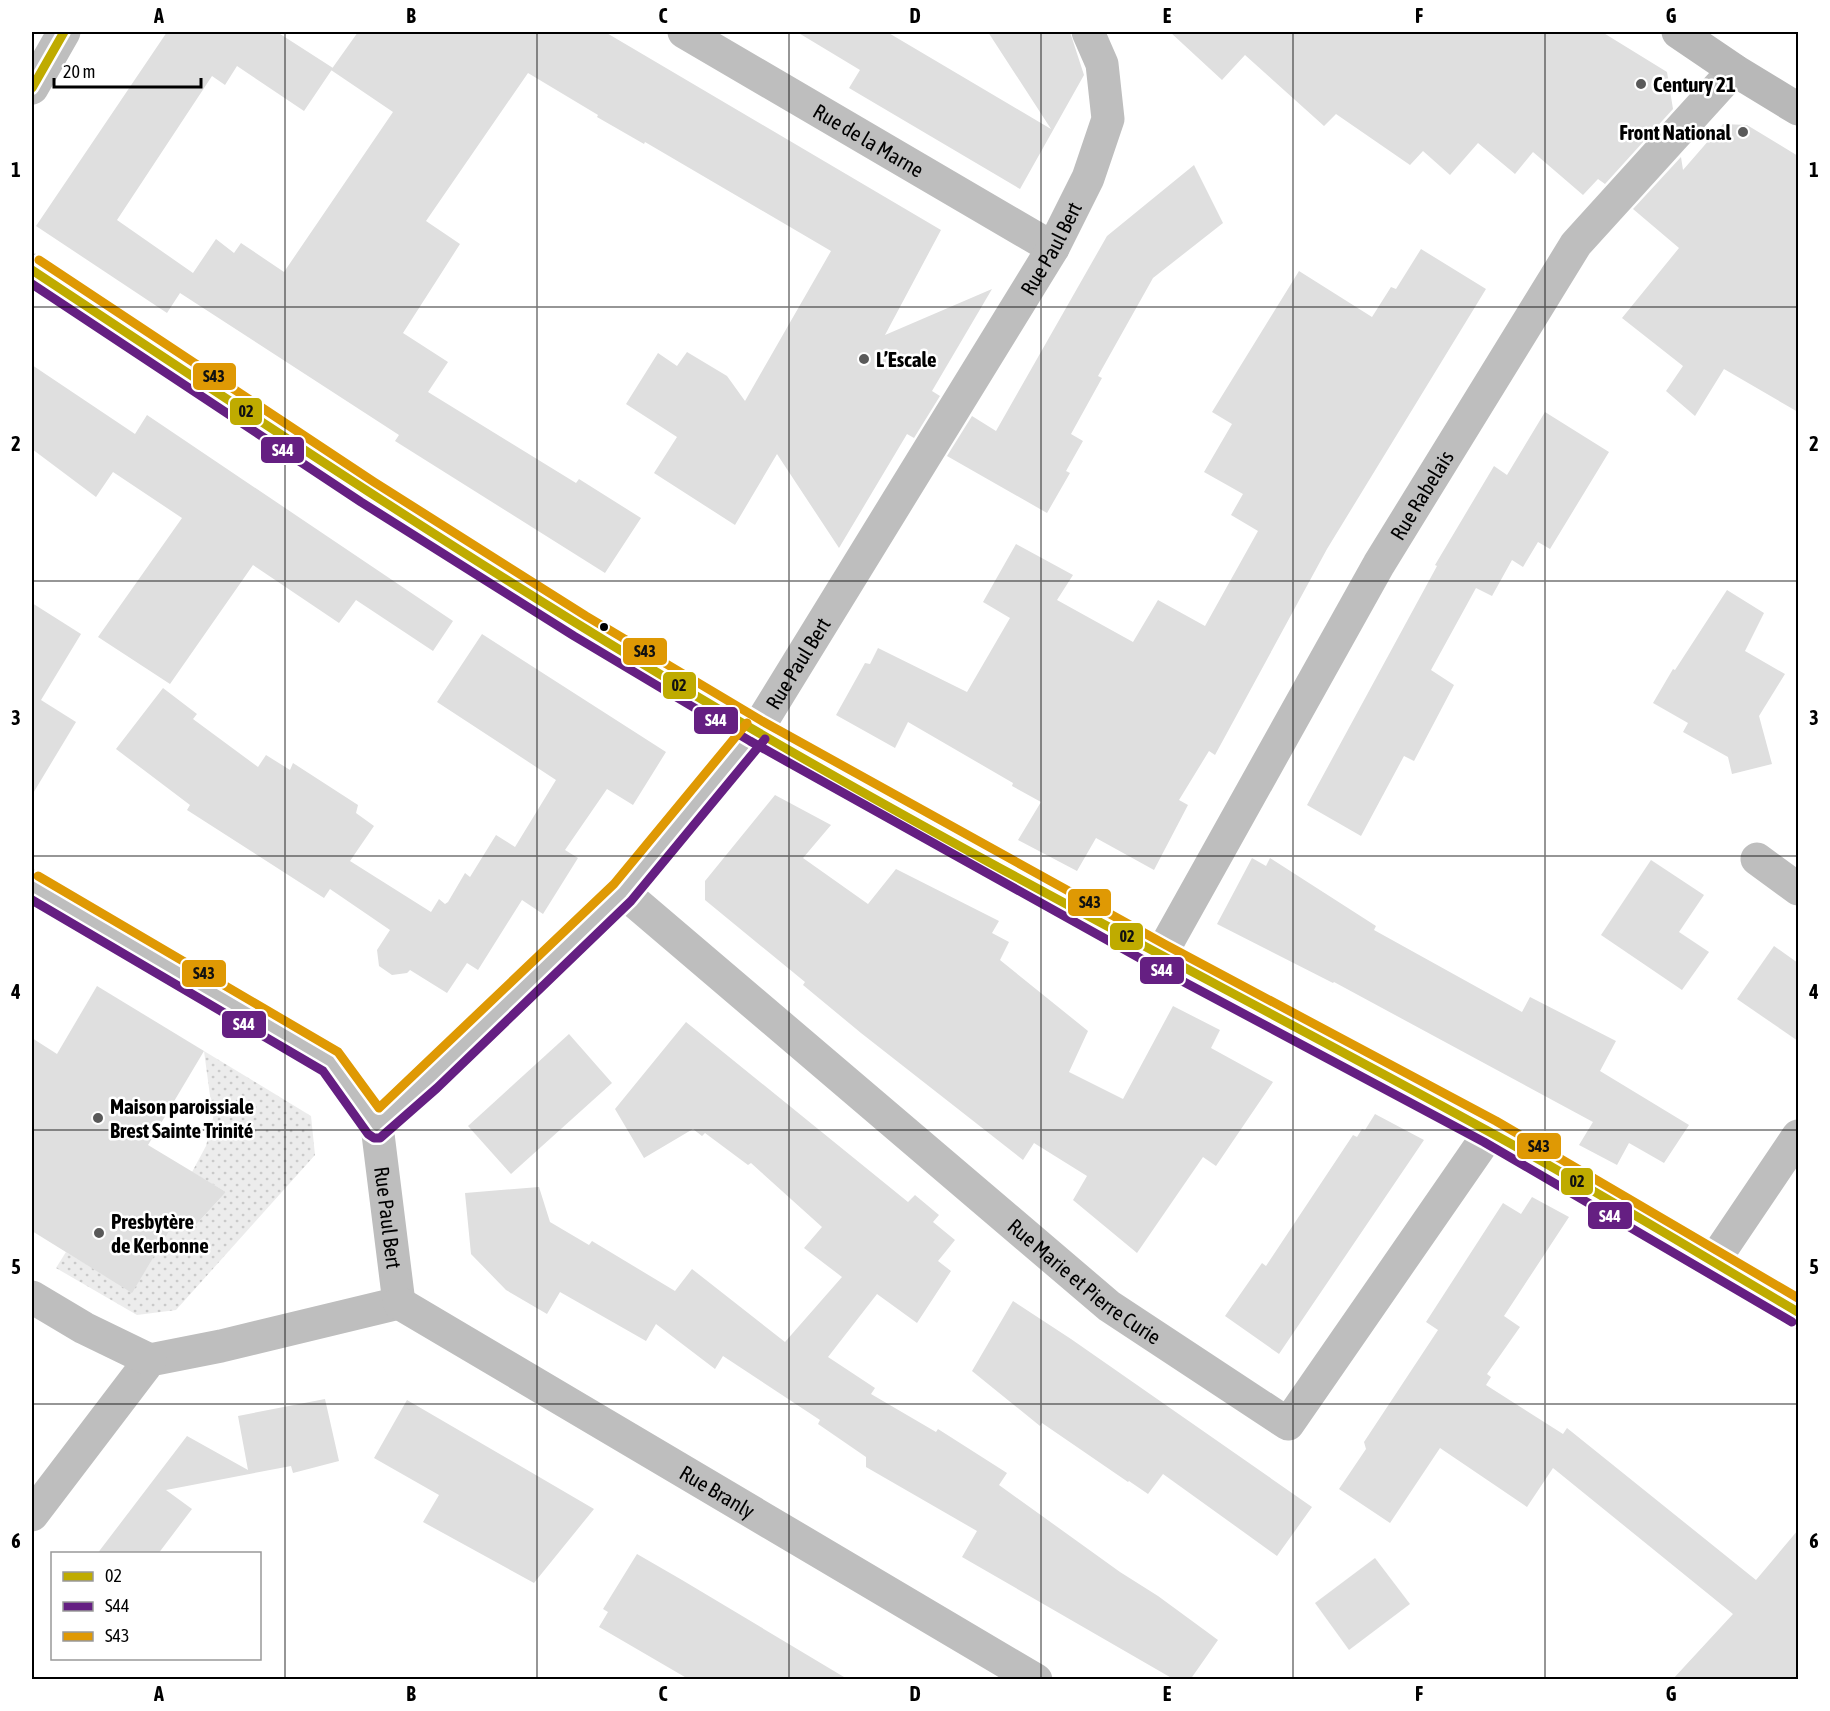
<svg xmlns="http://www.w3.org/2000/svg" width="1830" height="1711" font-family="'Asap Condensed',sans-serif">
<defs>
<pattern id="grass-dots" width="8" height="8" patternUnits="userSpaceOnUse" patternTransform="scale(1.5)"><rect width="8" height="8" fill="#ececec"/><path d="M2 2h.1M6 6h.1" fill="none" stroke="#c9c9c9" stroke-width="1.8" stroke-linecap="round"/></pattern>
</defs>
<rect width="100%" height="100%" fill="#fff"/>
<!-- grass -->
<path fill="url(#grass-dots)" d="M204,1051L311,1116L315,1155L176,1310L137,1315L56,1268L66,1252L132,1292L122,1189L191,1230L226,1192L192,1172L206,1146L213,1118Z"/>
<!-- building -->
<g fill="#dfdfdf">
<path d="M167,32H277L333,68L304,111L237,66L225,85L212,76L117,220L193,273L216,239L234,253L241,243L284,272L393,112L331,70L358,32H605L941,230L885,335L992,289L932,391L940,396L914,438L907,434L839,548L777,454L735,525L654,473L677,437L626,404L658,353L677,366L687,352L727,376L745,401L831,251L645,142L644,144L597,117L598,115L528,73L426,221L460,244L403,333L448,362L428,392L576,483L579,479L641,518L605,573L395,441L399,435L180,293L167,313L36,226Z"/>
<path d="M797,32H887L1051,129L988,32H1070L1084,75L1020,189L849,88L860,70Z"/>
<path d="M1170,32H1602L1667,72L1673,109L1605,184L1598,179L1583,195L1533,152L1515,174L1478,143L1450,175L1423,151L1410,165L1336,114L1324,126L1245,55L1222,80Z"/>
<path d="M1723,124L1747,125L1798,156V412L1724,369L1695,416L1666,391L1683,366L1622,318L1679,248L1633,209L1681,157L1683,170Z"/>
<path d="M1194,165L1223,223L1153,278L1098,376L1102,378L1071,434L1083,441L1066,471L1070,473L1047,513L947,456L972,416L996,431L1107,236Z"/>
<path d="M1421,249L1486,289L1327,549L1215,755L1209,751L1179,800L1188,805L1154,870L1096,838L1077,871L1018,840L1041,802L1012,786L1013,783L908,722L895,748L836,715L865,663L870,664L878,648L967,692L1010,618L983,602L1016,544L1073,575L1057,600L1133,642L1158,600L1205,626L1258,531L1231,515L1243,494L1204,472L1232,424L1212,412L1299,271L1372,317L1391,287L1396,289Z"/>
<path d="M32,365L135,434L147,415L453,621L433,651L356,600L339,623L253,565L170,684L98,637L182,518L113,472L96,497L32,449Z"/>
<path d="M1545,412L1609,452L1550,549L1538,542L1523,567L1512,560L1492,596L1476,588L1431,670L1454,685L1414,761L1404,756L1361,836L1307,805L1437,566L1435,565L1494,466L1507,475Z"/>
<path d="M1727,590L1764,613L1745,651L1785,674L1759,716L1772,764L1732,774L1728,757L1683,732L1688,723L1653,703L1673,669L1675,670Z"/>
<path d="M32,603L81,634L41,700L76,722L32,795Z"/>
<path d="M482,634L666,752L633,805L607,789L565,850L578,858L543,914L522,900L478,970L467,963L447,993L410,970L407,973L392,975L379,966L377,950L390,930L330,889L324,898L187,810L190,805L116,749L163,688L197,714L193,719L258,767L266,755L290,770L293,763L358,805L356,813L374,826L350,861L431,912L439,899L445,904L448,902L465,873L470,877L496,835L515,847L556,780L437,702Z"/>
<path d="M775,795L831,825L803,858L868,904L896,869L999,921L992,933L1009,942L1000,960L1088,1031L1069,1072L1123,1099L1173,1006L1220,1030L1211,1048L1273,1082L1216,1166L1203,1157L1137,1253L1073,1200L1087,1176L1034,1143L1023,1160L861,1033L803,985L805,982L705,900V881Z"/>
<path d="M1252,858L1266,866L1270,858L1376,926L1374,930L1522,1012L1530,997L1616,1041L1600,1071L1689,1125L1664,1163L1629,1143L1617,1165L1579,1145L1593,1122L1334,982L1333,983L1217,924Z"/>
<path d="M1651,860L1704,895L1679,932L1709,952L1682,990L1601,935Z"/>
<path d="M1774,946L1798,963V1041L1737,999Z"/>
<path d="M97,986L204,1051L148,1145L226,1192L191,1230L175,1221L132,1293L32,1231V1038L57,1054Z"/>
<path d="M686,1022L908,1202L915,1195L939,1215L933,1222L955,1240L938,1261L951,1271L917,1323L877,1294L828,1357L875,1388L871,1394L936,1432L938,1429L1007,1473L999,1485L1120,1572L1158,1596L1218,1640L1190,1680H1175L962,1557L977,1531L866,1467V1457L818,1424L820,1420L723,1356L715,1369L656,1324L646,1341L560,1292L547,1314L506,1290L471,1254L465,1193L539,1187L550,1222L589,1245L592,1241L675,1291L692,1269L785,1342L842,1277L804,1248L822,1227L751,1163L748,1165L705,1133L702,1136L693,1129L644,1158L615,1109Z"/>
<path d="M569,1034L612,1083L511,1174L468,1126Z"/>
<path d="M1375,1114L1424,1140L1279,1354L1225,1316L1262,1263L1266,1266L1353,1135L1357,1137L1362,1129L1365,1130Z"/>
<path d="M1532,1197L1569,1217L1504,1316L1520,1327L1487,1374L1491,1377L1486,1385L1563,1434L1567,1428L1756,1580L1798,1530V1680H1672L1733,1614L1553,1468L1527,1507L1440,1448L1390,1523L1339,1489L1366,1449L1364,1442L1438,1330L1426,1322L1503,1203L1521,1214Z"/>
<path d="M1013,1301L1071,1339L1312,1507L1277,1556L1163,1474L1148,1494L1129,1481L1128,1482L1042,1423L1040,1426L972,1371Z"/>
<path d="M325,1399L339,1461L293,1473L291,1466L166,1490L192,1509L158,1554H97L187,1436L248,1470L238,1416Z"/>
<path d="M407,1400L594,1509L534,1583L423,1522L439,1495L374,1458Z"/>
<path d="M637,1554L682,1580L849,1680H690L599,1627L608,1612L603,1609Z"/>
<path d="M1375,1558L1410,1604L1349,1650L1315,1603Z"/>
</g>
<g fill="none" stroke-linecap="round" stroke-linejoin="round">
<!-- street -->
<g stroke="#bebebe" stroke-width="33">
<path id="s1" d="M684,32L1053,248"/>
<path d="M32,88L64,32"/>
<path d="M32,270L367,492L580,626L756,731L1160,956L1490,1132L1798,1312"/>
<path d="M1757,859L1798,889"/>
<path id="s2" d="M32,886L331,1062L377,1126L399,1303L221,1346L150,1360L32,1515"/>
<path id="s3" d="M623,892L1109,1306L1288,1424L1490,1132"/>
<path id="s4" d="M1160,956L1379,564L1576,244L1734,70"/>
<path id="s5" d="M377,1126L429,1079L623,892L756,731L1053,248L1088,178L1108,119L1102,64L1088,32"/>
<path d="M1713,1262L1798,1136"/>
<path d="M32,1297L84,1328L150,1360"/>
<path id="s6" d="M399,1303L1036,1680"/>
</g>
<!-- secondary -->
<path stroke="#b8b8b8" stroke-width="33" d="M1678,32L1734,70L1798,109"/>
<!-- bus-1 casing -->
<g stroke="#fff" stroke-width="14">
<g id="bus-1">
<path d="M32,88L64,32"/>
<path d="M32,270C270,428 507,586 754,730C994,870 1242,996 1486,1130C1592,1188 1694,1251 1798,1312"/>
</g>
</g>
<!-- bus-2 casing -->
<g stroke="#fff" stroke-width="14">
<g id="bus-2">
<path d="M32,284L361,502L574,636L750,741L1154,966L1484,1142L1792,1322"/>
<path d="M32,900L323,1071L368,1134L374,1138H380L437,1088L631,901L765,739"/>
</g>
</g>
<!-- bus-3 casing -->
<g stroke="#fff" stroke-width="14">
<g id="bus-3">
<path d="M39,260L374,482L586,616L762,721L1166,945L1496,1121L1798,1298"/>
<path d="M38,876L338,1052L379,1108L614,884L747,723"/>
</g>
</g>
<!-- bus-1 -->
<use href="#bus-1" stroke="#bfab00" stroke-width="9"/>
<!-- bus-2 -->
<use href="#bus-2" stroke="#651f82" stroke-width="9"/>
<!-- bus-3 -->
<use href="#bus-3" stroke="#df9904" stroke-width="9"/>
</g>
<!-- grid -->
<path fill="none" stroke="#000" stroke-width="1.5" stroke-opacity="0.55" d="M285,32V1680M537,32V1680M789,32V1680M1041,32V1680M1293,32V1680M1545,32V1680M32,307H1798M32,581H1798M32,856H1798M32,1130H1798M32,1404H1798"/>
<!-- markers -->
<g fill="#595959" stroke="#fff" stroke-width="2">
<circle cx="1641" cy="84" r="6"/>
<circle cx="1743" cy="132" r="6"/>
<circle cx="864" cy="359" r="6"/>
<circle cx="98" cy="1118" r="6"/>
<circle cx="99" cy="1233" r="6"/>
</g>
<circle fill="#000" stroke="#fff" stroke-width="2" cx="604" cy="627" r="5"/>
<g text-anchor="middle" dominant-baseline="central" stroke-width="5" stroke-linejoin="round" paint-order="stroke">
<!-- poi labels -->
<g font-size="21" font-weight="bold" fill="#000" stroke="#fff" text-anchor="start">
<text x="1653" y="84">Century 21</text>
<text x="1731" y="132" text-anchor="end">Front National</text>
<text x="876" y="359">L’Escale</text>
<text x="110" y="1106">Maison paroissiale<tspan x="110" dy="24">Brest Sainte Trinité</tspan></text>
<text x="111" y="1221">Presbytère<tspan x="111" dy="24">de Kerbonne</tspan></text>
</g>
<!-- street labels -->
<g font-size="21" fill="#000" stroke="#fff">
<text stroke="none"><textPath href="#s1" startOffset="214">Rue de la Marne</textPath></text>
<text stroke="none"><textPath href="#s5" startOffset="1114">Rue Paul Bert</textPath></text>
<text stroke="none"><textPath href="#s4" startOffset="530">Rue Rabelais</textPath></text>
<text stroke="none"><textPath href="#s5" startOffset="628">Rue Paul Bert</textPath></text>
<text stroke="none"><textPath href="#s2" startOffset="518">Rue Paul Bert</textPath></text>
<text stroke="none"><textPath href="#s3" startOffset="604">Rue Marie et Pierre Curie</textPath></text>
<text stroke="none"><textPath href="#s6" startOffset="370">Rue Branly</textPath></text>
</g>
</g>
<g stroke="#fff" stroke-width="2">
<rect x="192" y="362" width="45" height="29" rx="6" fill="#df9904"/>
<rect x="229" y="397" width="34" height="29" rx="6" fill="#bfab00"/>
<rect x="260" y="436" width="45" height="28" rx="6" fill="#651f82"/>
<rect x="622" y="637" width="46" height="29" rx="6" fill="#df9904"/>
<rect x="662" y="671" width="35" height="29" rx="6" fill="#bfab00"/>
<rect x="693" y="706" width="46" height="29" rx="6" fill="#651f82"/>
<rect x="1067" y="888" width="45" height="29" rx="6" fill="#df9904"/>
<rect x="1109" y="922" width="35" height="29" rx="6" fill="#bfab00"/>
<rect x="1139" y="956" width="46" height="29" rx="6" fill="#651f82"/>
<rect x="181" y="959" width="46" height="29" rx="6" fill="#df9904"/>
<rect x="221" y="1010" width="46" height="29" rx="6" fill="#651f82"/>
<rect x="1516" y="1132" width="46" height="28" rx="6" fill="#df9904"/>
<rect x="1560" y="1167" width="34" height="29" rx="6" fill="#bfab00"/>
<rect x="1587" y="1201" width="46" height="29" rx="6" fill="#651f82"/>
</g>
<g font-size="16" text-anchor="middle" font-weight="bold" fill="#fff">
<text x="283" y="456">S44</text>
<text x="716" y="726">S44</text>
<text x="1162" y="976">S44</text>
<text x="244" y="1030">S44</text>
<text x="1610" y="1222">S44</text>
</g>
<g font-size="16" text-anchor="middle" font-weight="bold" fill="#111">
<text x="214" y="382">S43</text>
<text x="246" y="417">02</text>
<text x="645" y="657">S43</text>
<text x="679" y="691">02</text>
<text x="1090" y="908">S43</text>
<text x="1127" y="942">02</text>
<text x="204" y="979">S43</text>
<text x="1539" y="1152">S43</text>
<text x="1577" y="1187">02</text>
</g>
<!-- border -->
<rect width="1830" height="1711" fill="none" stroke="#ffffff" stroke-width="66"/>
<!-- legend -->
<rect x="51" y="1552" width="210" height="108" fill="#ffffff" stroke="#999999" stroke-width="1.5"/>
<rect x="63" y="1572" width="30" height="9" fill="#bfab00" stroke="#999999" stroke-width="1.5"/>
<text x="105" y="1582" font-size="18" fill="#000000">02</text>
<rect x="63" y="1602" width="30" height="9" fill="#651f82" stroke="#999999" stroke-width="1.5"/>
<text x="105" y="1612" font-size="18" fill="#000000">S44</text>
<rect x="63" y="1632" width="30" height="9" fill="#df9904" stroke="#999999" stroke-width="1.5"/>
<text x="105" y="1642" font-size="18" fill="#000000">S43</text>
<!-- scale -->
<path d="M54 78v9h147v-9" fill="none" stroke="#000000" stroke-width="3"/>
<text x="63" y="78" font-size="18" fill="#000000" stroke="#ffffff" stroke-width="4.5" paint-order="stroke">20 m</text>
<rect x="33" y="33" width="1764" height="1645" fill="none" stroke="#000" stroke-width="2"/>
<g font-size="20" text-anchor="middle" font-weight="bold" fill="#000">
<text x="159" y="23">A</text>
<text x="411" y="23">B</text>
<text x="663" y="23">C</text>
<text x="915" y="23">D</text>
<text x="1167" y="23">E</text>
<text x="1419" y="23">F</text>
<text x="1671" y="23">G</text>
<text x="16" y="177">1</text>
<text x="1814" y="177">1</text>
<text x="16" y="451">2</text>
<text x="1814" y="451">2</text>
<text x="16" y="725">3</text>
<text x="1814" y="725">3</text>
<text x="16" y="999">4</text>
<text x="1814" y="999">4</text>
<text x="16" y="1274">5</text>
<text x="1814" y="1274">5</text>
<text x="16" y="1548">6</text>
<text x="1814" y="1548">6</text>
<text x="159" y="1701">A</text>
<text x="411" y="1701">B</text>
<text x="663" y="1701">C</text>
<text x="915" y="1701">D</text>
<text x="1167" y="1701">E</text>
<text x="1419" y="1701">F</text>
<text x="1671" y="1701">G</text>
</g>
</svg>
